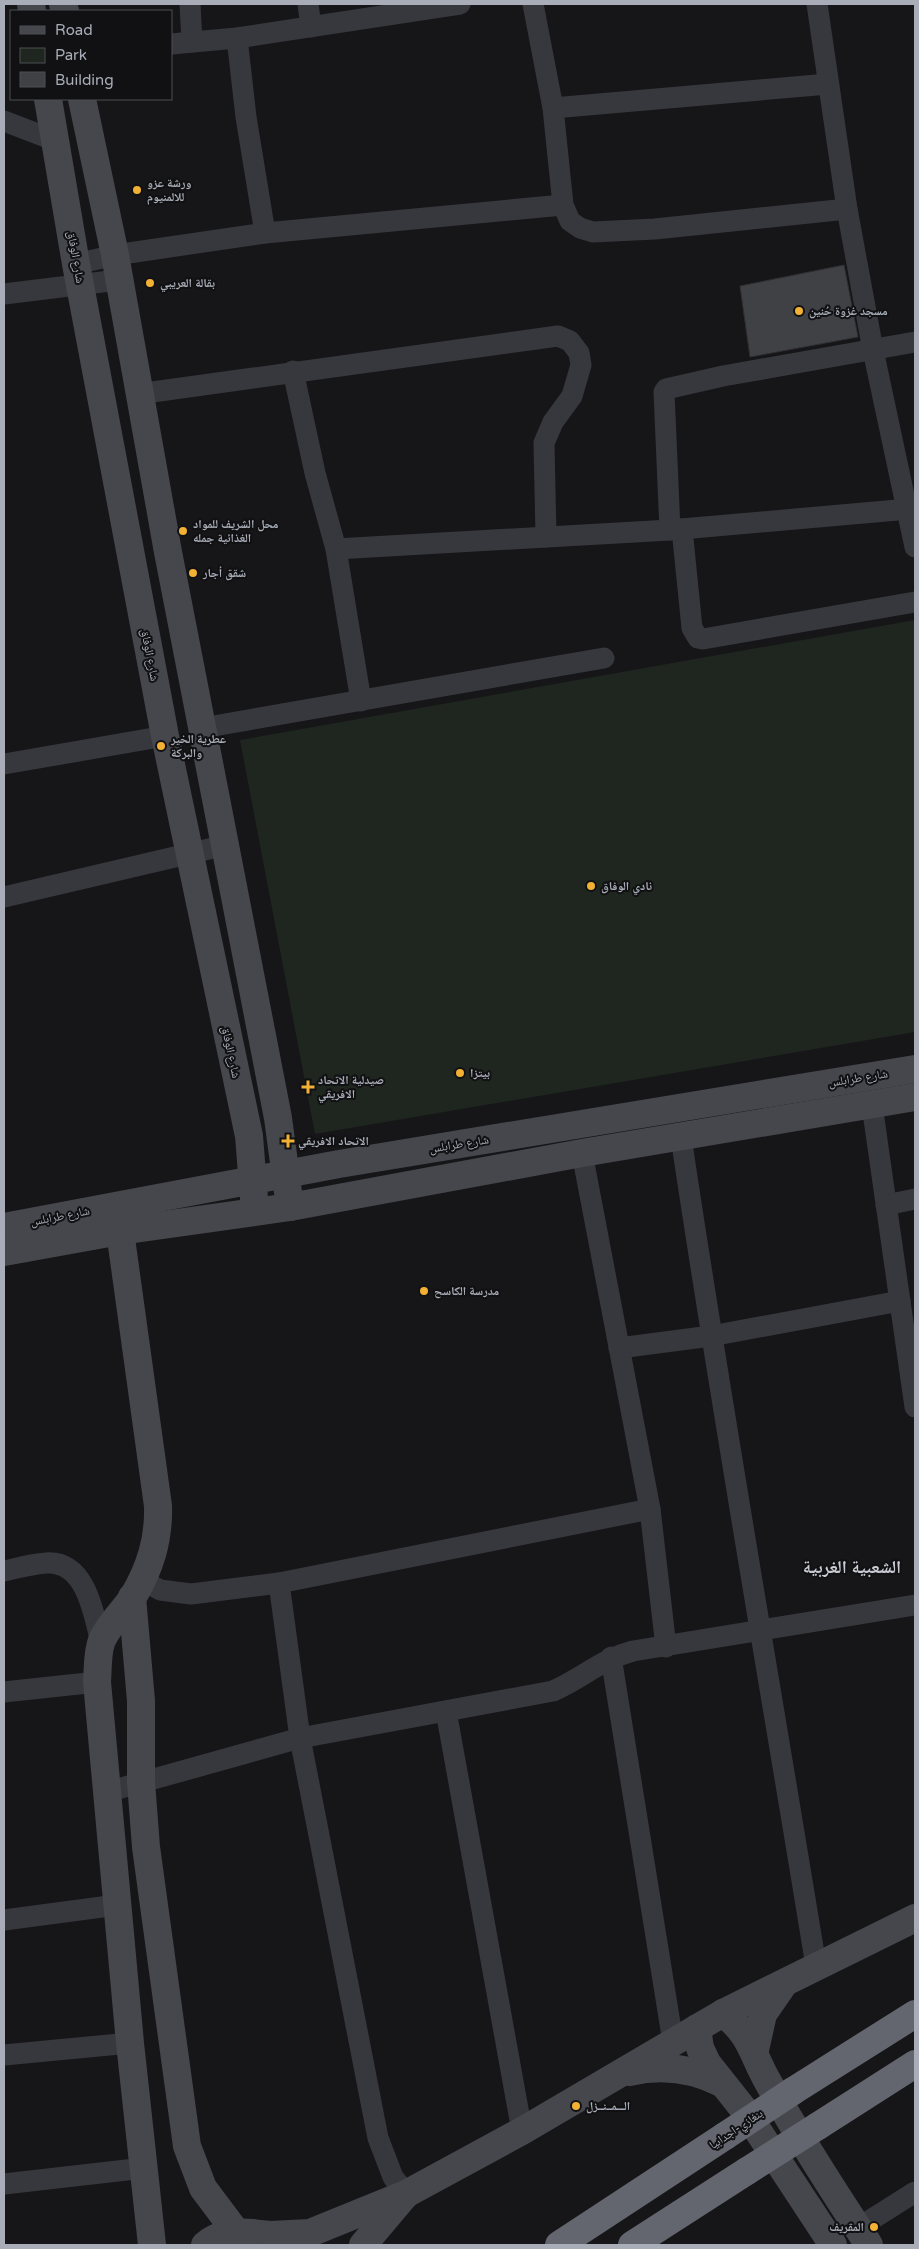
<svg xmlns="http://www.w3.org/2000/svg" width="919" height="2249" font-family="'Varela Round','Noto Naskh Arabic',sans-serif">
<rect width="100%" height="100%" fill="#161618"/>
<!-- green -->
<path fill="#1e261f" d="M915,620V1032L315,1134L240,740Z"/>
<!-- building -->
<path fill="#404145" stroke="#303034" d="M844,265L858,337L750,357L740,286Z"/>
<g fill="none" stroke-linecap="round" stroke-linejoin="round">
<!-- street -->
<g stroke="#37383d" stroke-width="21">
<path d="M190,4L192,42"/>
<path d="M308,4L311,27"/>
<path d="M533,4L553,108L563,205L570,221L580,228L593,232L655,229L847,209"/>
<path d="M817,4L847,209L873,350L915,547"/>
<path d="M237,38L246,117L265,233"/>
<path d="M171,44L237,38L460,4"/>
<path d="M553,108L828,84"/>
<path d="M4,121L56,141"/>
<path d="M76,264L115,255L265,233L563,205"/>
<path d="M4,294L118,280"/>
<path d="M293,371L315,473L336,549L361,701"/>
<path d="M138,394L558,336L570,341L579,353L581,365L572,396L553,422L544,443L546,537"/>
<path d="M682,529L692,628L698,638L703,639L915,602"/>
<path d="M670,530L664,392L666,389L723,376L915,342"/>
<path d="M336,549L670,530L909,509"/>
<path d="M202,728L604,658"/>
<path d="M4,764L165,736"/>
<path d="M4,897L226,845"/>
<path d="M872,1105L915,1407"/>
<path d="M681,1137C722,1413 771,1689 816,1966"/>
<path d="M582,1153L650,1509L666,1647"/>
<path d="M886,1205L915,1199"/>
<path d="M619,1348L711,1336L900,1301"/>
<path d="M4,1571C18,1568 32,1564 46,1563C86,1560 94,1614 101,1643"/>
<path d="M141,1579L160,1590L191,1594L279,1583L650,1509"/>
<path d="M279,1583L300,1738L378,2138L393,2177L406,2194"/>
<path d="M611,1657L673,2042"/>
<path d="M4,1692L97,1682"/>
<path d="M446,1711L522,2131"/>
<path d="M107,1792L300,1738L553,1691C583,1678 599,1660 633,1651L915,1605"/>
<path d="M4,1920L117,1905"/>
<path d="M4,2055L130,2043"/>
<path d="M4,2184L144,2168"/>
<path d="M858,2228L915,2192"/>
</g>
<!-- secondary -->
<g stroke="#45474d" stroke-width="28">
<path d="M31,4L32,11"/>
<path d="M63,4L65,11"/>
<path d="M48,99L76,264L165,736L249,1136L255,1211"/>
<path d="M82,99L115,255L168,552L278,1118L290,1207"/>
<path d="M4,1227L339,1164L915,1069"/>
<path d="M120,1231L158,1506C159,1540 150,1568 133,1597C123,1612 109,1624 102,1640C97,1652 98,1670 97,1682L130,2043L152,2245"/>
<path d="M4,1252L120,1231L290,1207L582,1153L915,1097"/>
<path d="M132,1597L141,1701V1782L146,1847L187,2146L203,2188L236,2232"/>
<path d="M723,2013C752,2036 751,2052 768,2082C799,2138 834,2192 869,2245"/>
<path d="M697,2028L700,2048L707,2063L745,2111L833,2245"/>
<path d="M755,2050L763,2014L783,1985"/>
<path d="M629,2072C663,2064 693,2068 723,2084"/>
<path d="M251,2233L270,2235L310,2233L406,2194L522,2131L723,2013L915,1918"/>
<path d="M205,2245C217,2234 236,2231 252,2233"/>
<path d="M363,2245L406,2194"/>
</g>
<!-- highway -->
<g stroke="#63666e" stroke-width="28">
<path d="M793,2091L915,2014"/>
<path d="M818,2126L915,2064"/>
<path d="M559,2245L725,2136"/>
<path d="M632,2245L747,2171"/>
</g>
<!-- highway-bridge -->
<g stroke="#63666e" stroke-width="28">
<path d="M725,2136L793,2091"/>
<path d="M747,2171L818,2126"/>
</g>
</g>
<!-- markers -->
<g fill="#f2b134" stroke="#111113" stroke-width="2">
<circle cx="137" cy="190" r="5"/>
<circle cx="150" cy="283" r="5"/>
<circle cx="799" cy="311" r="5"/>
<circle cx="183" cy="531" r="5"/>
<circle cx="193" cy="573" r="5"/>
<circle cx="161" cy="746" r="5"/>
<circle cx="591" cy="886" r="5"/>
<circle cx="460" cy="1073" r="5"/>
<path d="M305.5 1079.5h5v5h5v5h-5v5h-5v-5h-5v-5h5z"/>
<path d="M285.5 1133.5h5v5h5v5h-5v5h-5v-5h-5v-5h5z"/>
<circle cx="424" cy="1291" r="5"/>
<circle cx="576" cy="2106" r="5"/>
<circle cx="874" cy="2227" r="5"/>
</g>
<g text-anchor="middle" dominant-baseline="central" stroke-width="4" stroke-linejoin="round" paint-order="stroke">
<!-- poi labels -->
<g font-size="12" font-weight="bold" fill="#a8adb8" stroke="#111113" text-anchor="start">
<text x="147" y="183">ورشة عزو<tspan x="147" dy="14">للالمنيوم</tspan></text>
<text x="160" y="283">بقالة العريبي</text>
<text x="809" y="311">مسجد غزوة حُنين</text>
<text x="193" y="524">محل الشريف للمواد<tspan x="193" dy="14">الغذائية جمله</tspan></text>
<text x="203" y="573">شقق أجار</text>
<text x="171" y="739">عطرية الخير<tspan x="171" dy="14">والبركة</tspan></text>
<text x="601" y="886">نادي الوفاق</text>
<text x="470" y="1073">بيتزا</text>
<text x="318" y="1080">صيدلية الاتحاد<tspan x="318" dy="14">الافريقي</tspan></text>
<text x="298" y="1141">الاتحاد الافريقي</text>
<text x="434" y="1291">مدرسة الكاسح</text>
<text x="586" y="2106">الـــمــنــزل</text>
<text x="864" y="2227" text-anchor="end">المقريف</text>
</g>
<!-- street labels -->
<g font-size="12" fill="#a8adb8" stroke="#111113">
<text transform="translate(76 257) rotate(80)">شارع الوفاق</text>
<text transform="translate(150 655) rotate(79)">شارع الوفاق</text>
<text transform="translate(231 1052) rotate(78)">شارع الوفاق</text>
<text transform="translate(858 1078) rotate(-9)">شارع طرابلس</text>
<text transform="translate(459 1144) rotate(-9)">شارع طرابلس</text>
<text transform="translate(60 1216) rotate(-11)">شارع طرابلس</text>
<text transform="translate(736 2129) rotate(-34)">بنغازي-اجدابيا</text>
</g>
<!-- district labels -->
<g font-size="18" font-weight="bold" fill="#c9ccd4" stroke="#111113">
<text x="852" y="1567">الشعبية الغربية</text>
</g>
</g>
<!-- border -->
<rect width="919" height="2249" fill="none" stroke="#a8adb8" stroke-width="10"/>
<!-- legend -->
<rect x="10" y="10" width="162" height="90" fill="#111113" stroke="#4d4f55"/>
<rect x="20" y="26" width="25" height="8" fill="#45474d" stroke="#4d4f55"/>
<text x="55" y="35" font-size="15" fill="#a8adb8">Road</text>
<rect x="20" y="48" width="25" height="15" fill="#1e261f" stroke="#4d4f55"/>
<text x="55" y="60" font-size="15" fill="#a8adb8">Park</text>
<rect x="20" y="72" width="25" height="15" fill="#404145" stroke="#4d4f55"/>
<text x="55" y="85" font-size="15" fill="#a8adb8">Building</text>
</svg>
